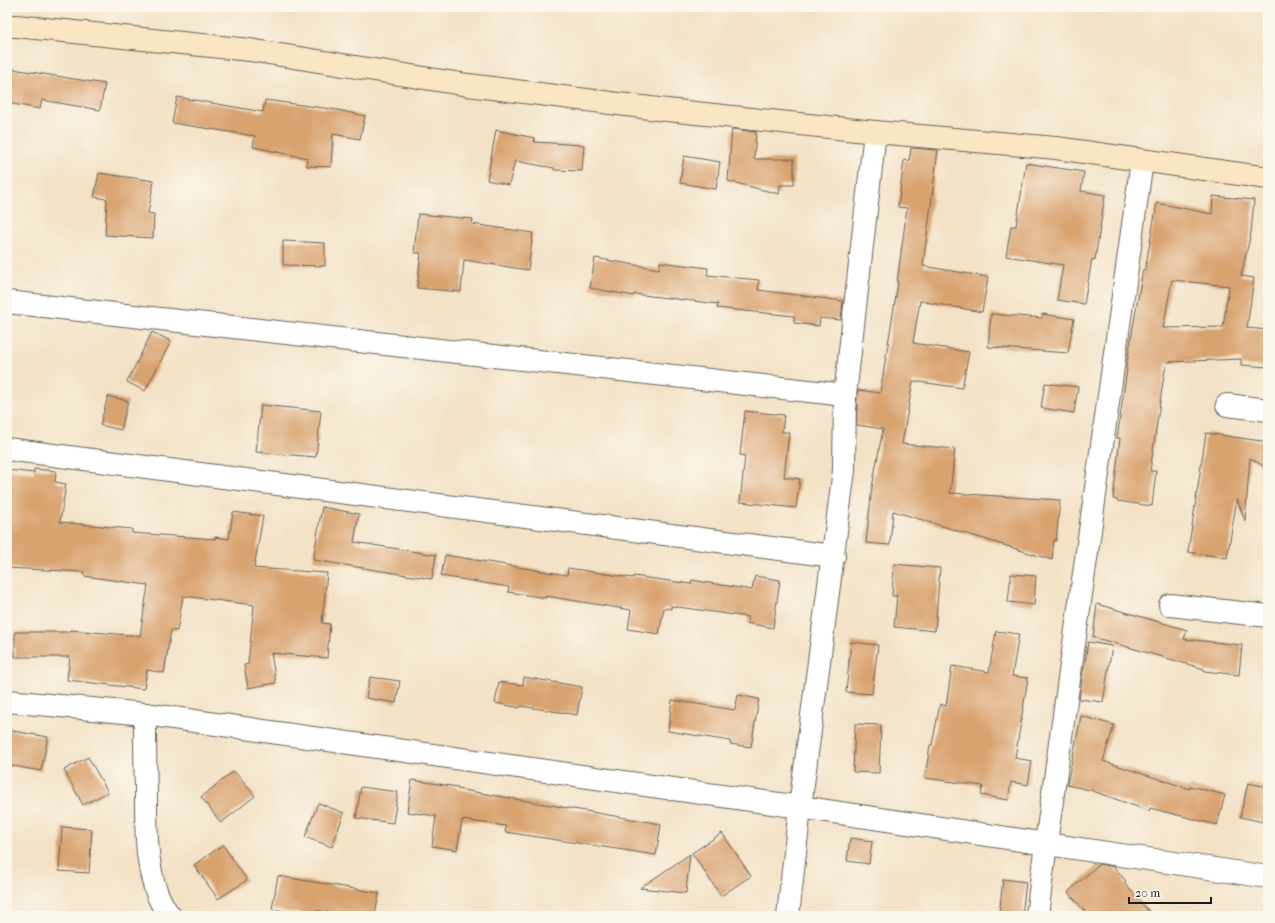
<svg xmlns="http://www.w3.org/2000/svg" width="1275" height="923" font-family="'IM FELL French Canon',serif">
<rect width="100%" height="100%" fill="#fbf7ec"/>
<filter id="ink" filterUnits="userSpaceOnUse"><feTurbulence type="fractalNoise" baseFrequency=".025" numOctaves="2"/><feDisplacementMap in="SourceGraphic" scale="8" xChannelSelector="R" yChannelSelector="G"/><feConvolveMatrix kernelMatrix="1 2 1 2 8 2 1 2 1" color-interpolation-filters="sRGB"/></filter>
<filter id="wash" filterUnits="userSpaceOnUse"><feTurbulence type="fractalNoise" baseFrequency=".012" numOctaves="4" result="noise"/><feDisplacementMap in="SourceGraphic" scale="16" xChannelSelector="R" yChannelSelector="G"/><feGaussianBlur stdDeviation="0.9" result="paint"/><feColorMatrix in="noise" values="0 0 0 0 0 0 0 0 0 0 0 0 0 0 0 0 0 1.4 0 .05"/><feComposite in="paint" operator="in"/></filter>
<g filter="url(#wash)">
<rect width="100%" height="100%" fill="#f3e2c6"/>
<g id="blocks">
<!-- building -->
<g fill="#d9a370" fill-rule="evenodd">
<path d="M7,68L105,84L100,110L42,100L40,109L7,103Z"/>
<path d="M177,97L263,112L265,100L338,110L365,116L360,139L333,134L331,167L307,166V158L253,147L255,136L172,123Z"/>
<path d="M732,129L756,132L754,159H794V185H780L779,194L728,181Z"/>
<path d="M496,130L535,138L534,142L584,145L582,171L554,170V168L515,161L509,185L487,180Z"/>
<path d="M911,148L938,150L923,266L988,277L982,312L920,301L913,343L969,352L962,388L913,381L902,444L955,449L950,493L1060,500L1056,541L1054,540L1052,560L893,511L890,545L866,543L872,487L883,429L857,425V396L858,390L880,393L898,283H897L907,208L898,207L904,160L909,161Z"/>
<path d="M684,156L720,162L716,189L680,183Z"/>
<path d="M1026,163L1084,172L1081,191L1105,195L1095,260L1092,259L1084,304L1057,300L1063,265L1006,256L1011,226H1016Z"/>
<path d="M99,173L154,181L148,213L154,214L153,238L105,235L107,199L94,197Z"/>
<path d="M1213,196L1254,200L1251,233L1241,276L1254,278L1247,328L1268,330V367L1241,365V359L1167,362L1164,375L1150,471H1156L1152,506L1117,501L1118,500L1113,499L1120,438H1117L1127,369L1126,368L1143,269L1145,270L1157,203L1212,214ZM1172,280L1229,286L1223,327L1163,328Z"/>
<path d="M418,214L473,219L472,224L533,233L528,270L464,260L461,292L417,288L421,253H414Z"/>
<path d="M283,241L325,243V266L283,265Z"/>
<path d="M595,258L659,269L660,262L708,268L707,275L759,280L758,290L843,301L841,320L820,318L819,326L794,323V316L717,308L718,304L634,294V296L590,288Z"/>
<path d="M991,314L1042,318V314L1074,319L1068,353L988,347Z"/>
<path d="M152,332L171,341L145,391L127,382Z"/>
<path d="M1045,383L1078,387L1074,413L1041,408Z"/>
<path d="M108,396L128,401L121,430L100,425Z"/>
<path d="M261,405L321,411L316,457L256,452Z"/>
<path d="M745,411L784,415L782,432H789L784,477L800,479L796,508L740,502L745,456L740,455Z"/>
<path d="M1206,433L1268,442V469L1250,458L1245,521L1237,499L1227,558L1188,552Z"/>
<path d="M34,469L56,471L55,482L66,484L60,522L132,529V533L215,539V537L229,539L233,512L263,516L254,568L327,573L322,623L330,624L327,658L271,653L276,683L248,688L244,665L248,664L254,605L183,596L177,631L171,630L164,673L147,670L144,689L67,680L70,657H15V632H69L70,630L140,636L148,585L84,576V572L7,568V470L34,473Z"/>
<path d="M322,507L359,514L354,542L436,555L432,579L313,560Z"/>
<path d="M445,555L567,575L568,568L633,578L634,576L691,584L692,580L752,590L755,576L780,580L773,628L747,623L748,617L671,606V609L664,608L659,634L628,629L631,610L546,596V598L508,592L509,587L441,576Z"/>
<path d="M894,564L940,568L935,631L894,627L897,596H892Z"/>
<path d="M1011,574L1036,576L1034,605L1008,602Z"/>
<path d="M1097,604L1187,630L1184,639L1242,645L1239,675L1204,671V669L1093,637Z"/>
<path d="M996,631L1019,634L1012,676L1028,678L1015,758L1032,761L1028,785L1011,782L1008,800L981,795L983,786L925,778L930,745H932L940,704L946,706L952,666L989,672Z"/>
<path d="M851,642L878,645L872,694L846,692Z"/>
<path d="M1088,642L1112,646L1103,702L1079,699Z"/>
<path d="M370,677L400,681L396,703L366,698Z"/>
<path d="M524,677L582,687L577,715L521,706L520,708L495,703L499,682L523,685Z"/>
<path d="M738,695L759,699L751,747L730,744V741L668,731L672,700L735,710Z"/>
<path d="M1081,716L1114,725L1103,761L1190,789V786L1225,795L1217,825L1150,808L1149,811L1090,790L1067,785Z"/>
<path d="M855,724L881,725L879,773L853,772Z"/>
<path d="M7,730L48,737L41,771L7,765Z"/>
<path d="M88,757L108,792L83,805L64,770Z"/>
<path d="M234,771L255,796L221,823L201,797Z"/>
<path d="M412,780L458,787L457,789L661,824L656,855L505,832L506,826L462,820L457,850L432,846L436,816L407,812Z"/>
<path d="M1248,783L1268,787V823L1240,817Z"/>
<path d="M361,787L398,792L393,823L356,818Z"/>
<path d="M318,803L344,813L332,847L305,837Z"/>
<path d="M62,827L92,829L89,873L59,871Z"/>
<path d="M722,833L751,876L721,896L692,853Z"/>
<path d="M850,838L872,841L869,864L847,861Z"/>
<path d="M223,845L247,880L218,899L194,865Z"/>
<path d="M690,854L686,893L640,888Z"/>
<path d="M1099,864L1114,867L1126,881L1124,883L1153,916H1089L1068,892Z"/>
<path d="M278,876L379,893L375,916H350L316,910L315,916H312L272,909Z"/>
<path d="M1003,879L1026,882L1022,916H999Z"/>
</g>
</g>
</g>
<g filter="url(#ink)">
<use href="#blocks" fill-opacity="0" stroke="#676158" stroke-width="1"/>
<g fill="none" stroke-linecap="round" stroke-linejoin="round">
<!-- street casing -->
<g stroke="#676158" stroke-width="24">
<g id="street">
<path d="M7,302L845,395"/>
<path d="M1227,405L1268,410"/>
<path d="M7,449L834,556"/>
<path d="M1170,605L1268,616"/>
<path d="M7,701L145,714L800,807L1268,877"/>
<path d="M145,714C145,739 145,763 146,788C146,827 144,885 170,916"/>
<path d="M788,916L800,807L844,470L845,395L875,132"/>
<path d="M1037,916L1046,843L1142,161"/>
</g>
</g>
<!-- secondary casing -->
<g stroke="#676158" stroke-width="24">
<path id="secondary" d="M7,26H16L250,50L468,85L658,109L875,132L1056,148L1268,178"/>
</g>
<!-- street -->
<use href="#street" stroke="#fff" stroke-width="22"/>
<!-- secondary -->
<use href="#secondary" stroke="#fbe6c3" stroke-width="22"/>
</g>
</g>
<!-- margin -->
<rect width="1275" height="923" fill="none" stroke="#fbf7ec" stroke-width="24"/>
<!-- scale -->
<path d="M1129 897v6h82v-6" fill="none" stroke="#1c1c1c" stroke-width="2"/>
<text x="1135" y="897" font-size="12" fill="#1c1c1c" stroke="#fbf7ec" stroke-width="3" paint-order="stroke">20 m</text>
</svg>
